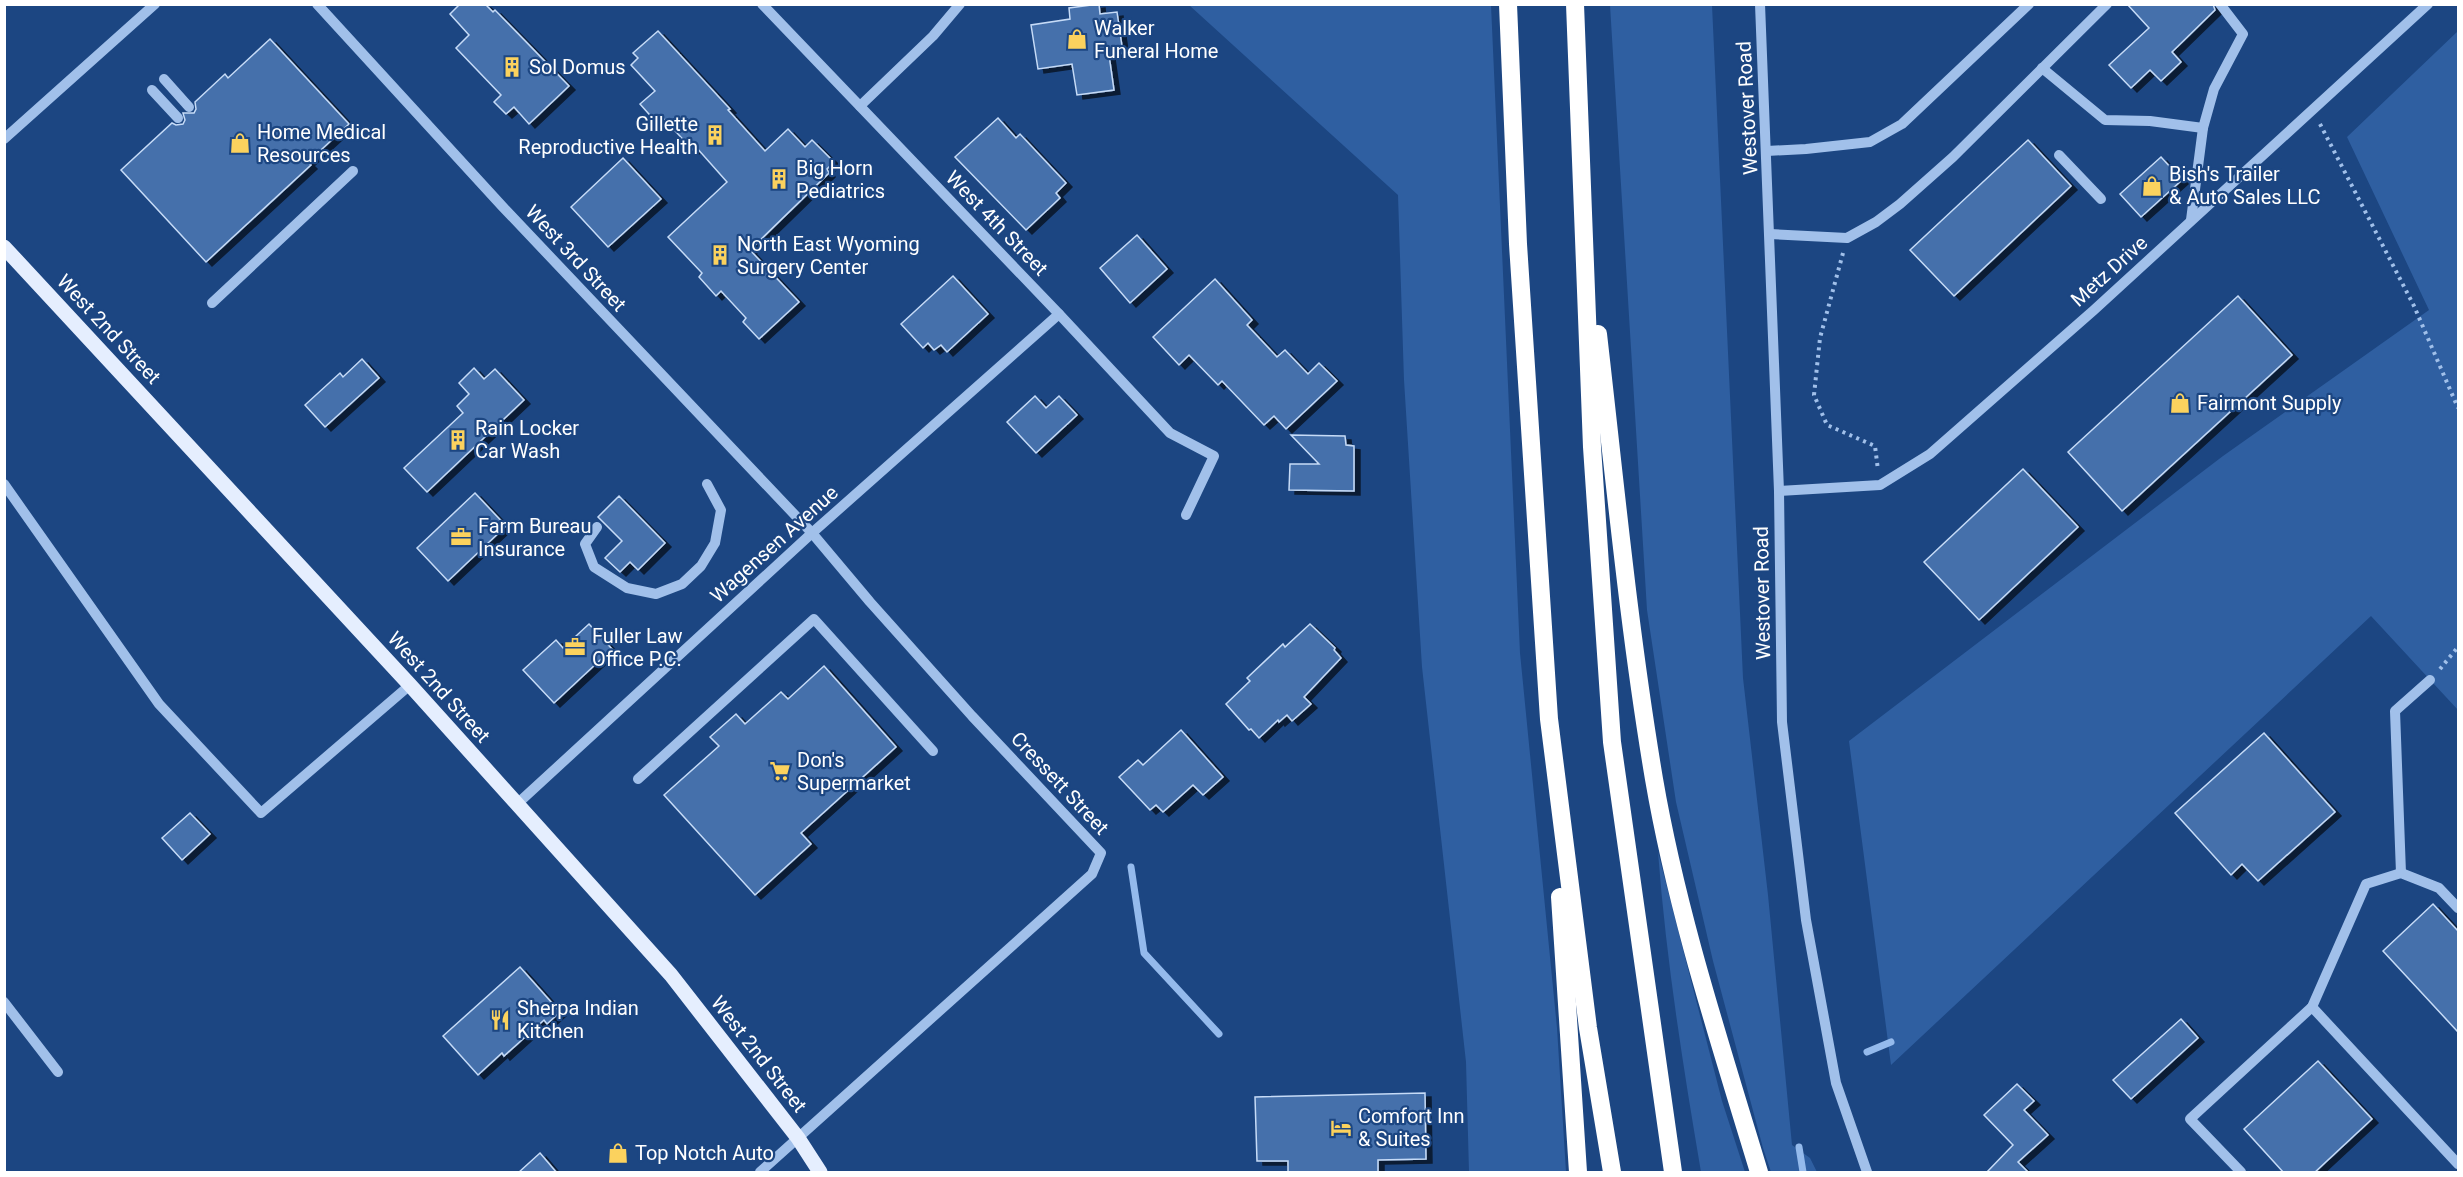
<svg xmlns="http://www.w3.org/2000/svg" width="2463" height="1177" font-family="Roboto,sans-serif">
<defs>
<filter id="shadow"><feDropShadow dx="6" dy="4" stdDeviation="0" flood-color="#0009"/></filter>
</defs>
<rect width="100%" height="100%" fill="#1c4682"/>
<!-- green -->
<g fill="#2f5fa1">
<path d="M1189,5H1491L1520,653L1557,1028L1566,1172H1469L1466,1062L1422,667L1404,380L1398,195Z"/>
<path d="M1610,5H1712L1743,678L1768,895L1792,1145L1810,1158L1817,1172H1771L1763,1148L1713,961L1676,802L1647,610Z"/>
<path d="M2458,31V710L2371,616L1891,1065L1849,741L2223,456L2429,310L2347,137Z"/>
<path d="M1658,852L1722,1101L1745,1172H1701C1683,1066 1666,959 1658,852Z"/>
</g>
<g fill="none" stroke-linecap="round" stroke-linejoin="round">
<!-- stream -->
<g stroke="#94baec" stroke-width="7">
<path d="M1131,867L1144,953L1219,1034"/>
<path d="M1867,1052L1891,1042"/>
<path d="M1799,1147L1803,1172"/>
</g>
</g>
<!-- building -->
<g fill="#4470ab" stroke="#c6dbf7" stroke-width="1.5" filter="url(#shadow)">
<path d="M460,4H485L493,12L495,10L569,86L529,124L514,107L506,114L494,102L501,95L456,48L469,35L450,14Z"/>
<path d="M1099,4L1100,14L1117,12L1123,53L1109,55L1114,90L1077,95L1072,64L1038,69L1031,25L1070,19L1069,8Z"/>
<path d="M2127,4H2213L2215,10L2172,52L2181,62L2161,81L2150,70L2131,88L2109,65L2149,28Z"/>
<path d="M658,31L730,109L728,110L765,151L788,129L805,147L812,140L834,162L827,169L829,173L750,250L799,302L759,339L743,322L746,318L721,291L716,296L699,277L702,273L668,237L727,182L696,147L693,150L662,117L656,122L640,104L655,91L631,65L638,58L633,53Z"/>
<path d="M270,39L349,124L308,162L311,165L206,262L121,170L172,123L176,125L183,124L185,120L183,113H194L196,109L195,102L225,74L228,78Z"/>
<path d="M998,118L1016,138L1020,134L1066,183L1056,193L1060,198L1026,230L955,157Z"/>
<path d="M2028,140L2071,186L1954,296L1910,250Z"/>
<path d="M2161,157L2182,180L2141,217L2120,194Z"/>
<path d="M623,158L661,199L608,247L571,207Z"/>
<path d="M1137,235L1167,269L1130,303L1100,268Z"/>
<path d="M953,276L988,314L947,352L941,345L934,350L928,343L923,348L901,324Z"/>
<path d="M1215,279L1252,320L1247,325L1277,357L1285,350L1308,374L1319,363L1337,381L1286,429L1274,416L1264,425L1222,381L1218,385L1189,355L1179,365L1153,337Z"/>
<path d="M2238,296L2292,355L2122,511L2068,452Z"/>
<path d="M362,359L379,378L325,427L305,405L340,373L343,377Z"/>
<path d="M474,368L484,379L495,369L524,400L427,492L404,468L463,413L457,406L469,394L459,383Z"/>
<path d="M1035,396L1046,408L1059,396L1077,415L1036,453L1007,422Z"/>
<path d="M1291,435L1345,436L1346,445L1354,446V491L1289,490L1290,464H1319Z"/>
<path d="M2023,469L2078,527L1979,620L1924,562Z"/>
<path d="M475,493L506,526L448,581L417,548Z"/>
<path d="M619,496L665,543L638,570L630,562L620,572L605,558L622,541L598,517Z"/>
<path d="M589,624L612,649L554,703L523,670L556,640L563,648Z"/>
<path d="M1310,624L1335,648L1334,650L1341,658L1304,697L1311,704L1292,721L1287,715L1279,722L1278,720L1259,738L1251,729L1249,730L1226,704L1250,681L1247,678L1283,644L1285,647Z"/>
<path d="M824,666L896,747L801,833L811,844L755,895L664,795L719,746L710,737L736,714L745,724L781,692L788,699Z"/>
<path d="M1181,730L1223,777L1203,795L1193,785L1163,812L1156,805L1150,810L1119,777L1138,760L1143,765Z"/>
<path d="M2264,733L2335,812L2258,881L2242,864L2231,875L2175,813Z"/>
<path d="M190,813L210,834L182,860L162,838Z"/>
<path d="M2433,904L2458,931V1032L2383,951Z"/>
<path d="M520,967L560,1012L547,1024L544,1020L504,1056L502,1053L478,1075L443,1036Z"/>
<path d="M2181,1019L2198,1038L2131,1099L2113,1080Z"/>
<path d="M2318,1061L2372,1119L2314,1173H2284L2244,1129Z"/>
<path d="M2017,1084L2034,1101L2024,1110L2048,1135L2018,1162L2029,1173H1986L2013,1145L1984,1115Z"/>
<path d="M1425,1093L1426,1159L1378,1160V1173H1288V1161H1257L1255,1097Z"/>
<path d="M540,1153L557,1173H518Z"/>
</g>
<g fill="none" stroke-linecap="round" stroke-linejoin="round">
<!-- path -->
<g stroke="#a1c0ea" stroke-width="4" stroke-dasharray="3 4.5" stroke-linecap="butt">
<path d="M2320,124L2414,306L2458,408"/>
<path d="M1843,253L1820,338L1814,395L1827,425L1875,446L1878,470"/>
<path d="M2440,669L2458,647"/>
</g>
<!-- minor -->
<g stroke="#a1c0ea" stroke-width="10">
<path d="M317,4L502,206L812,533L870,602L972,716L1101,853L1092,874L760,1172"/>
<path d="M762,4L1059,314L1170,433L1214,456L1186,515"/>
<path d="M1760,4L1779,491L1782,722L1806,920L1836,1083L1867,1172"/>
<path d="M2042,68L2105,120L2150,121L2203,128"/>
<path d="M164,79L189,107"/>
<path d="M152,90L178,118"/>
<path d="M860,106L933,36L960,4"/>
<path d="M4,139L155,4"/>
<path d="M1767,151L1806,149L1870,142L1902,124L2029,4"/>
<path d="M2059,155L2101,199"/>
<path d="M2191,220L2203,128L2214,89L2243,34L2220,4"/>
<path d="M1770,234L1847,238L1876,222L1900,204L1953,157L2107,4"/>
<path d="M212,303L353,171"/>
<path d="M4,484L159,704L261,813L410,685"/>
<path d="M1779,491L1880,485L1930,454L2094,310L2428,4"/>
<path d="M597,527L585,544L594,567L627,588L656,594L682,584L701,566L715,543L721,510L707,484"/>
<path d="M638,779L814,619L933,751"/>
<path d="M516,805L812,533L1059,314"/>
<path d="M2401,873L2395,711L2430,680"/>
<path d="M4,1002L58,1072"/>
<path d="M2312,1007L2458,1164"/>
<path d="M2241,1172L2190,1119L2312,1007L2366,884L2401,873L2439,888L2458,908"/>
</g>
<!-- major -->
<path stroke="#e5eefe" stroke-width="15" d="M4,247L410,685L671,975L798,1138L820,1172"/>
<!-- highway -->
<g stroke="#fff" stroke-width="18">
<path d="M1508,4L1518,244L1549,719L1588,1028L1612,1172"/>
<path d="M1575,4L1592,447L1612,742L1673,1172"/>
<path d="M1598,334C1615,482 1629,631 1654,779C1677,913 1720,1043 1759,1172"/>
<path d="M1560,897L1578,1172"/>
</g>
</g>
<!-- icons -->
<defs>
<g id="shop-bare" transform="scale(1.62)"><path d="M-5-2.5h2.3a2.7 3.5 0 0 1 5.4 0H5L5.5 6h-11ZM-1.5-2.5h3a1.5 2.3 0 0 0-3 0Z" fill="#fbd25e" stroke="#1c4682" stroke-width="2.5" paint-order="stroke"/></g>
<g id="building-bare" transform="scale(1.62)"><path d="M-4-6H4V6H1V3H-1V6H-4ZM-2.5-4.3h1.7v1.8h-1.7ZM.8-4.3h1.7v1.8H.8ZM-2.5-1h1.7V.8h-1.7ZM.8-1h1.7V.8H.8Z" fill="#fbd25e" stroke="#1c4682" stroke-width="2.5" paint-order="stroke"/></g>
<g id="office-bare" transform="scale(1.62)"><path d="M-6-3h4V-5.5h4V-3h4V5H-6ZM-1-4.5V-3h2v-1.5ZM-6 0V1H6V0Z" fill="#fbd25e" stroke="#1c4682" stroke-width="2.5" paint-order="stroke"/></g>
<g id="supermarket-bare" transform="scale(1.62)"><path d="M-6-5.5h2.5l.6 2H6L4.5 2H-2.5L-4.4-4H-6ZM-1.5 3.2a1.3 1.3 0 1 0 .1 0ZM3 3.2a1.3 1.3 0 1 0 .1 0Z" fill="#fbd25e" stroke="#1c4682" stroke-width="2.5" paint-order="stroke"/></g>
<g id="restaurant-bare" transform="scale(1.62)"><path d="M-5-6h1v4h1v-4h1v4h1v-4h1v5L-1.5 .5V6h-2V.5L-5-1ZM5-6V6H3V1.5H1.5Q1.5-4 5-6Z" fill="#fbd25e" stroke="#1c4682" stroke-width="2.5" paint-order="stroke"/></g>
<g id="hotel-bare" transform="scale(1.62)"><path d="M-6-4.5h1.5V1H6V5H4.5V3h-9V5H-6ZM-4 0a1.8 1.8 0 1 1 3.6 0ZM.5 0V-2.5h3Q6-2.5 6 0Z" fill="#fbd25e" stroke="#1c4682" stroke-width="2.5" paint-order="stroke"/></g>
</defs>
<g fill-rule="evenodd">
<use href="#shop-bare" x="1077" y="39"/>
<use href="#building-bare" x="512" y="67"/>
<use href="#building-bare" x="715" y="135"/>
<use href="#shop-bare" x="240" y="143"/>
<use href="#building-bare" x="779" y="179"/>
<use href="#shop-bare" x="2152" y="186"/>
<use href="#building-bare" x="720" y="255"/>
<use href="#shop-bare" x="2180" y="403"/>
<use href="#building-bare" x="458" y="440"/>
<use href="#office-bare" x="461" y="537"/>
<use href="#office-bare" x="575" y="647"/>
<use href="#supermarket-bare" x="780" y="771"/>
<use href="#restaurant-bare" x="500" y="1020"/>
<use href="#hotel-bare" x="1341" y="1128"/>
<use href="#shop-bare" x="618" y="1153"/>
</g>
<g text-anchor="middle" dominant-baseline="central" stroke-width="4.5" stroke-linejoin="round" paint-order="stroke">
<!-- poi labels -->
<g font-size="20" fill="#fff" stroke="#1c4682" text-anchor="start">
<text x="1094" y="28">Walker<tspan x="1094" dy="23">Funeral Home</tspan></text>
<text x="529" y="67">Sol Domus</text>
<text x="698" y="124" text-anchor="end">Gillette<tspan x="698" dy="23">Reproductive Health</tspan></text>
<text x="257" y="132">Home Medical<tspan x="257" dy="23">Resources</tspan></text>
<text x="796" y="168">Big Horn<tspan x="796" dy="23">Pediatrics</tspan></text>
<text x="2169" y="174">Bish's Trailer<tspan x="2169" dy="23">&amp; Auto Sales LLC</tspan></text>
<text x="737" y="244">North East Wyoming<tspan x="737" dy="23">Surgery Center</tspan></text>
<text x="2197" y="403">Fairmont Supply</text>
<text x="475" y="428">Rain Locker<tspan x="475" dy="23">Car Wash</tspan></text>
<text x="478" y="526">Farm Bureau<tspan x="478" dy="23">Insurance</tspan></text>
<text x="592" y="636">Fuller Law<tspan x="592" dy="23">Office P.C.</tspan></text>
<text x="797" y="760">Don's<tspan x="797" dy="23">Supermarket</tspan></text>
<text x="517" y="1008">Sherpa Indian<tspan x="517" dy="23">Kitchen</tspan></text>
<text x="1358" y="1116">Comfort Inn<tspan x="1358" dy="23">&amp; Suites</tspan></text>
<text x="635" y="1153">Top Notch Auto</text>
</g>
<!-- street labels -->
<g font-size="20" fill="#fff" stroke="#1c4682">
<text transform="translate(1747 108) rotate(-93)">Westover Road</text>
<text transform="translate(997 223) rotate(46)">West 4th Street</text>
<text transform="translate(576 258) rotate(47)">West 3rd Street</text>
<text transform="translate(2109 271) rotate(-42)">Metz Drive</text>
<text transform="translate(109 329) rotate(47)">West 2nd Street</text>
<text transform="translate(774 544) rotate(-42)">Wagensen Avenue</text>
<text transform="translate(1762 593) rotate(-91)">Westover Road</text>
<text transform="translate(439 687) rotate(48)">West 2nd Street</text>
<text transform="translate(1060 783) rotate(47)">Cressett Street</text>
<text transform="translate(759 1054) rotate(52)">West 2nd Street</text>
</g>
</g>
<!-- border -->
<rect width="2463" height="1177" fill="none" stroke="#ffffff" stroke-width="12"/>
</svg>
